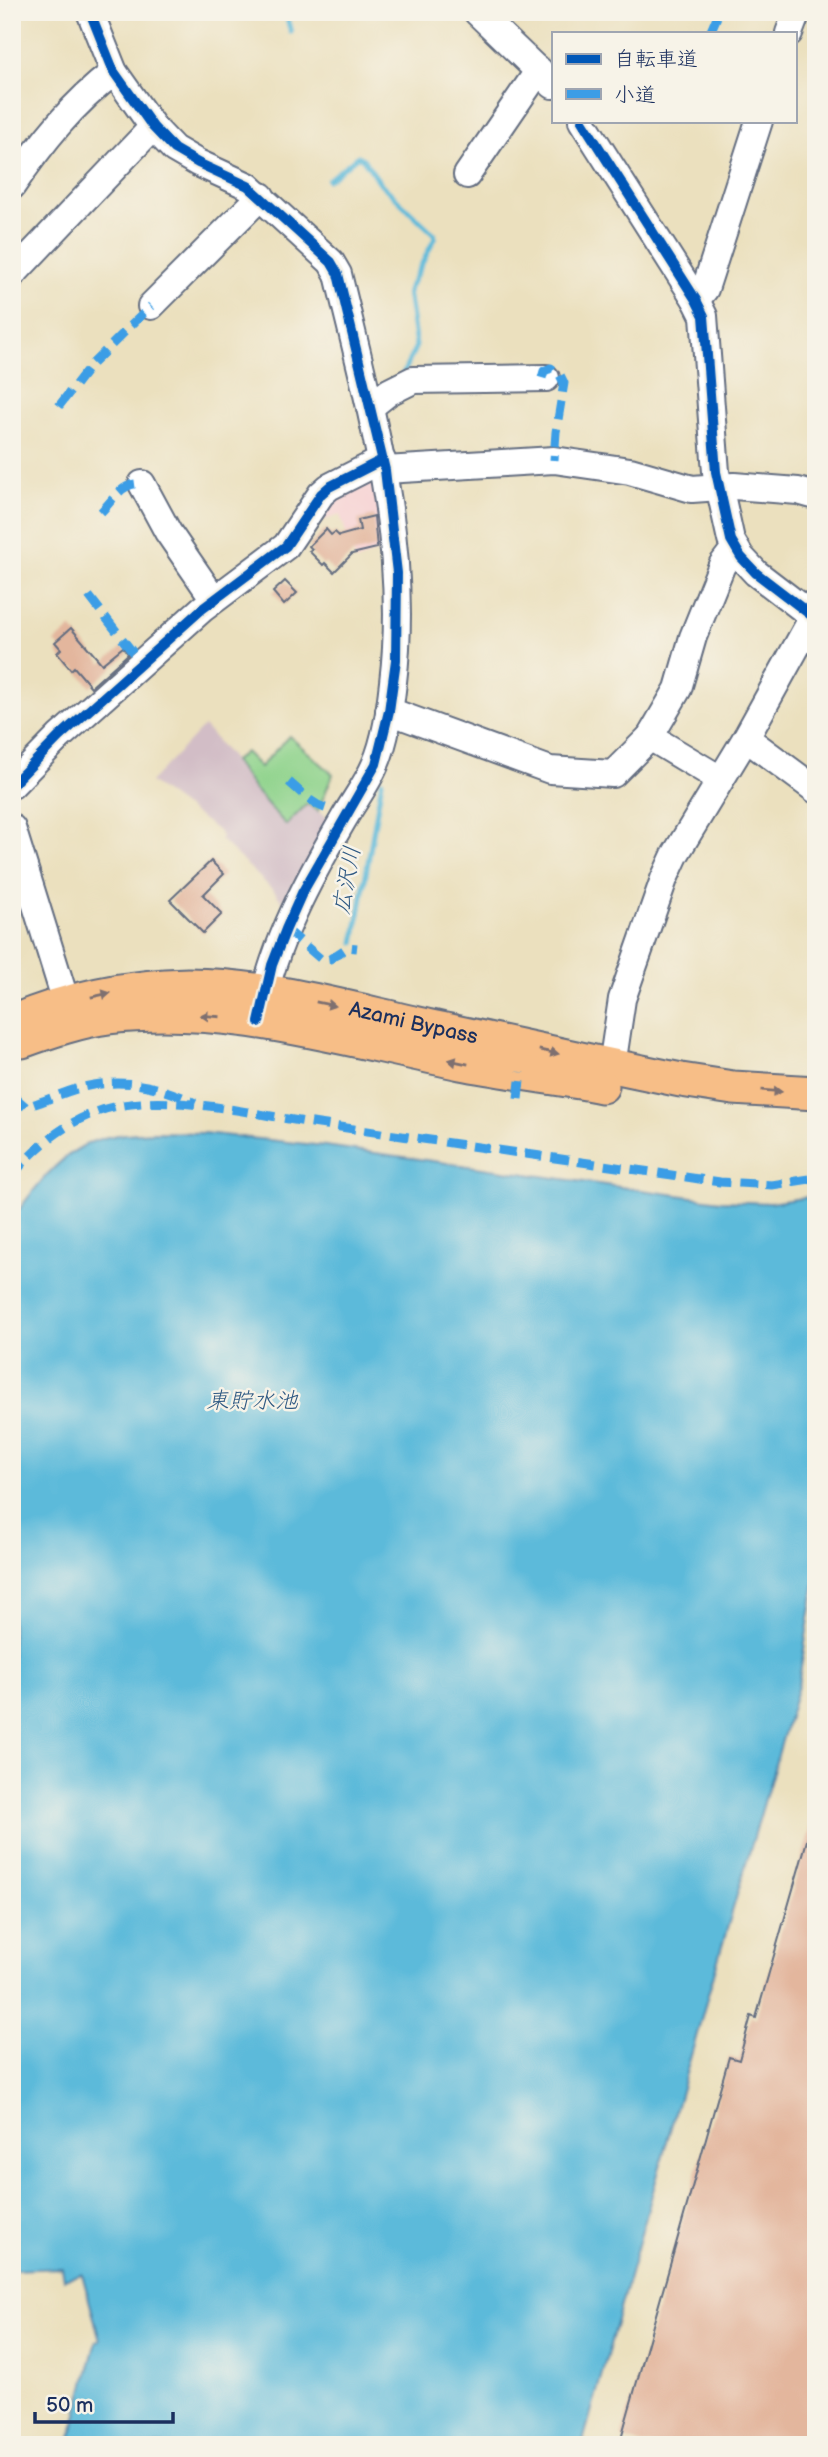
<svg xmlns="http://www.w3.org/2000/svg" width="828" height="2457" font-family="'Balsamiq Sans','Klee One',sans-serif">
<rect width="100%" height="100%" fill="#f7f3e8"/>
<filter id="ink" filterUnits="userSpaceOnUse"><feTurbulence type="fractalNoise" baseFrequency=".0143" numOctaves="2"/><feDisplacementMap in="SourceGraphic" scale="14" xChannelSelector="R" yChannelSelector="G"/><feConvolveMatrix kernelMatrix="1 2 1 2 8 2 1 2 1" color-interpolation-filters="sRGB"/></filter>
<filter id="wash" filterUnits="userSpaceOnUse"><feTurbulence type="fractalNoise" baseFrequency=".00686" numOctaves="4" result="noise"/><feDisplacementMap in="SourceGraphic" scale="28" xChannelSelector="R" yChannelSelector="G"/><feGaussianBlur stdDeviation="1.57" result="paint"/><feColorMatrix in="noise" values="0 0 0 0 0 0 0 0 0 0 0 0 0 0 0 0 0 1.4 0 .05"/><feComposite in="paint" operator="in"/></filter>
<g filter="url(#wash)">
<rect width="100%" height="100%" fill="#ebe0be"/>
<!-- built -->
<path fill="#f7cfd2" d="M375,478L385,547L356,562L340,515L312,524L325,497Z"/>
<!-- industrial -->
<path fill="#d2bdc6" d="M204,726L234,761L253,788L286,825L307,804L332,821L282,902L276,893L220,839L222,836L217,830L150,782Z"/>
<!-- green -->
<path fill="#8fd38c" stroke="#558175" stroke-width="2" d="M289,736L333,774L318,811L307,804L286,825L253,788L234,761L245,752L260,767Z"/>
<!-- water -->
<path fill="#5cbada" stroke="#3c749c" stroke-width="2" d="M152,1132L203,1133L325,1146L720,1201L770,1203L816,1196V1576L798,1686L711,1984L582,2445H69L96,2341L100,2340L82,2274L64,2279L62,2268L12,2270V1219C32,1192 53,1162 83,1146C104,1134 130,1134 152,1132Z"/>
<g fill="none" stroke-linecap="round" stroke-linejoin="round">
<!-- stream -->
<g stroke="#5cbada" stroke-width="5">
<path d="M285,12L291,32"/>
<path d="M328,180L358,156L363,159L381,184L434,234L435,238L408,291L416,346L403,374"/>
<path d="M354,943L382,781"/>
</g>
</g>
<g id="blocks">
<!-- building -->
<g fill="#e3b69d">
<path d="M374,516L377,548L352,554L334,572L325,563L323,565L309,551L312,549L309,546L326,529L331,535L335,532L339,536L360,530L358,520Z"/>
<path d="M285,581L297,593L284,605L273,592Z"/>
<path d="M71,628L102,664L123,647L128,654L91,687L74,667L71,670L57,653L61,649L55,642Z"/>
<path d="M211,861L224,874L203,895L222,914L203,933L170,900Z"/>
<path d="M812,1823L816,1824V2445H643L621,2438L729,2057L739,2060L751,2016L756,2018Z"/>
</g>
</g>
</g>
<g filter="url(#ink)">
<use href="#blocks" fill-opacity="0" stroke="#646d80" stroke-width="2"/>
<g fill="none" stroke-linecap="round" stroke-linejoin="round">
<!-- minor casing -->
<g stroke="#646d80" stroke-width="30">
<g id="minor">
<path d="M90,12L114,72L153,127L174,149L198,163L248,186L331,262L338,274C370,409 410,543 393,682C390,709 386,740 375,765C367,784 353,802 343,820C308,880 275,941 261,1009"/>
<path d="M477,12L553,85"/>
<path d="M789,33L797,12"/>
<path d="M582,121L696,300L704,316L716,472L731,540L741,557L756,573L816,619"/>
<path d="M467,175L539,70"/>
<path d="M12,186C42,142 72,104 114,72"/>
<path d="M12,275L153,127"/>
<path d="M696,300L705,289L759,121"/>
<path d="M151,306L261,196"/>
<path d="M370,407L389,392L413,380L546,378"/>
<path d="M385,470L554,460L630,471L692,489L734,486L798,491L816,496"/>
<path d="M142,484L168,532L214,599"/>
<path d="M389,711L550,770L613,774L650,737L678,689L693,637L722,565L735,548"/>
<path d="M650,737L720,779"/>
<path d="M746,738L816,790"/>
<path d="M12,785L59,737L202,609L286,546L321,494L329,487L382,460"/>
<path d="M12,828L66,1002"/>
<path d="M612,1066L622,999L664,879L675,855L746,738L813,617"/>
</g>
</g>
<!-- major casing -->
<g stroke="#646d80" stroke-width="37">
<g id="major">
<path id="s1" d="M12,1022C67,999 128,986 188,985C268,985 349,1009 427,1026C512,1044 596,1063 681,1080L733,1088L816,1093"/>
<path d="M22,1041C50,1031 79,1021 109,1017C228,1003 346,1040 461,1063C507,1072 555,1077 602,1086"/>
</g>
</g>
<!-- minor -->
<use href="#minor" stroke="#fff" stroke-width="26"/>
<!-- major -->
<use href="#major" stroke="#f7be87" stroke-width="33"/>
<!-- quiet -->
<g stroke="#3b9de6" stroke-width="9" stroke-dasharray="18 9" stroke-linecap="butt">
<path d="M710,33L719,12"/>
<path d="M542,378L544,371L551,368L560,375L564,383L556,432L554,460"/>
<path d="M59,406L90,366L151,306"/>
<path d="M101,512C113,500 123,481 142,484"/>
<path d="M89,596L141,663"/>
<path d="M289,782C303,794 314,807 333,810"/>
<path d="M286,929L322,960L330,959L348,947L357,948"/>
<path d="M12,1095L26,1107C45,1101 64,1092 83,1087C123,1078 159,1085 195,1103"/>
<path d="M518,1099L521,1072"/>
<path d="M12,1176C42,1139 82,1109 131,1104C192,1097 265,1117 326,1125C457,1144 589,1163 720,1182L772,1185L816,1178"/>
</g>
<!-- cycleway casing -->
<g stroke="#f7f3e8" stroke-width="15">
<g id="cycleway">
<path d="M90,12L114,72L153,127L174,149L198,163L248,186L331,262L338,274L385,470L397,573L396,660L389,711L376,764L302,893L286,929L272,965L259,1022"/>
<path d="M582,121L696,300L704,316L716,472L731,540L741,557L756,573L816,619"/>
<path d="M12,785L59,737L202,609L286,546L321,494L329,487L382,460"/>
</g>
</g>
<!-- cycleway -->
<use href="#cycleway" stroke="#0057b8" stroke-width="10"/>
</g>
<!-- one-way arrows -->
<defs><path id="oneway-solid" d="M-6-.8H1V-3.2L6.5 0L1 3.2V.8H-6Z" transform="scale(1.75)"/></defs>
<g fill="#7e6f70">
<use href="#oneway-solid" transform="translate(101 995) rotate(-12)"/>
<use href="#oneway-solid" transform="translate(326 1004) rotate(12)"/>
<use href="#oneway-solid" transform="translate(210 1016) rotate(-176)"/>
<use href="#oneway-solid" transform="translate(549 1052) rotate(12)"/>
<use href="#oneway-solid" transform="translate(458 1062) rotate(-169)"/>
<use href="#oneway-solid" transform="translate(772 1091) rotate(5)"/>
</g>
</g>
<g text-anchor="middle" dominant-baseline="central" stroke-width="5" stroke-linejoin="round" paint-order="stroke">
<!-- street labels -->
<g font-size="21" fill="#1b2f5e" stroke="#f7f3e8">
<text stroke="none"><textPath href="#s1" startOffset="410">Azami Bypass</textPath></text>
</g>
<!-- water labels -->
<g font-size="23" font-style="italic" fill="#2e5983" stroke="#f7f3e8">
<text transform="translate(347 880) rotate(-80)">広沢川</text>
<text x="252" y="1401">東貯水池</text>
</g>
</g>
<!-- margin -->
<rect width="828" height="2457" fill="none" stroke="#f7f3e8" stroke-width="42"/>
<!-- legend -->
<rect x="552" y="32" width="245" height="91" fill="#f7f3e8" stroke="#9fa5b1" stroke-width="2"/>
<rect x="566" y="54" width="35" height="10" fill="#0057b8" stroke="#9fa5b1" stroke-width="2"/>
<text x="614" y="66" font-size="21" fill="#1b2f5e">自転車道</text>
<rect x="566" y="89" width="35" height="10" fill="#3b9de6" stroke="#9fa5b1" stroke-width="2"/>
<text x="614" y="102" font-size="21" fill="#1b2f5e">小道</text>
<!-- scale -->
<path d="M35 2412v10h138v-10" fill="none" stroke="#1b2f5e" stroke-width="3.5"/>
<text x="46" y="2412" font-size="21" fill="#1b2f5e" stroke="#f7f3e8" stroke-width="5" paint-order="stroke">50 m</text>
</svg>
